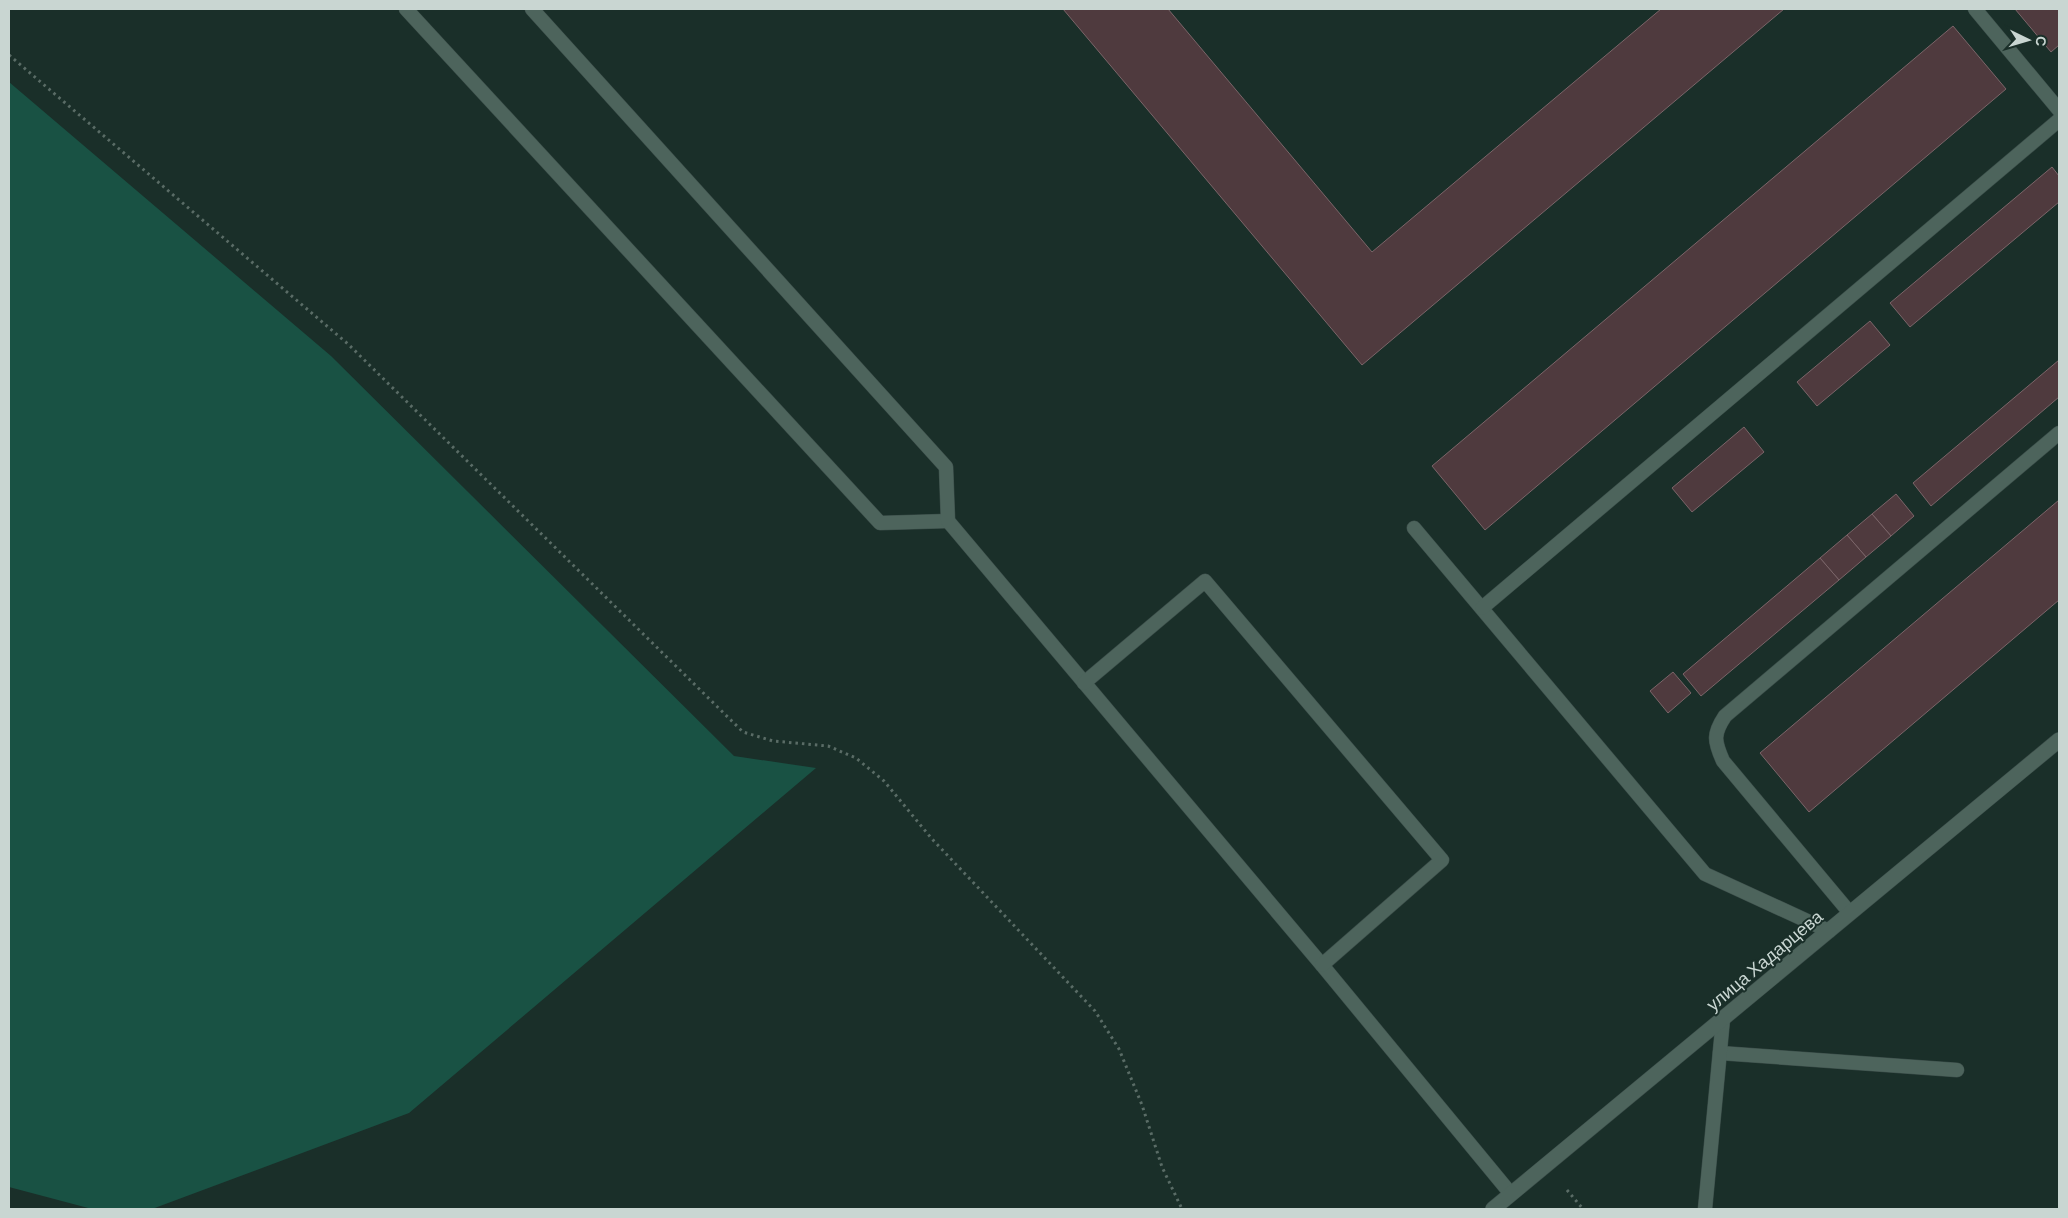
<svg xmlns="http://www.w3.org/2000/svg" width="2068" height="1218" font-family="Barlow,sans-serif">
<rect width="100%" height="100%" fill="#1a2f29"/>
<!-- green -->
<path fill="#195244" d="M9,82L331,356L734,756L816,768L409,1113L152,1209H92L9,1187Z"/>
<!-- building -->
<g fill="#4f3a3e" stroke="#7b6569">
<path d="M1063,9H1168L1372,252L1661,9H1784L1362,365Z"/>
<path d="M2015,9H2059V45L2051,52Z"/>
<path d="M1953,26L2006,89L1485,530L1432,466Z"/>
<path d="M2052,167L2059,176V202L1910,327L1890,303Z"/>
<path d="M1870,321L1890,345L1817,406L1797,382Z"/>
<path d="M2059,360V397L1931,506L1913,483Z"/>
<path d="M1744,427L1764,452L1692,512L1672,488Z"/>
<path d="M1896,494L1914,516L1891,536L1872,514Z"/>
<path d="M2059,500V600L1809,812L1760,753Z"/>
<path d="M1872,514L1891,536L1866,557L1847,535Z"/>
<path d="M1847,535L1866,557L1839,580L1820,558Z"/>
<path d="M1820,558L1839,580L1701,696L1683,674Z"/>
<path d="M1673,672L1691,693L1668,713L1650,691Z"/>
</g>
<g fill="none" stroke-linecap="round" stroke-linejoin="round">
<!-- lane casing -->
<g stroke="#3a4c48" stroke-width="15">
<g id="lane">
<path d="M406,9L880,523L948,521"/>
<path d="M532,9L946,467L948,521L1322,965L1511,1194"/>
<path d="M1975,9L2059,110"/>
<path d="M1414,528L1705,874L1829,931"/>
<path d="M1482,608L2059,120"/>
<path d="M1084,683L1205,581L1442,860L1322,965"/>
<path d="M1850,913L1723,761C1714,741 1713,734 1725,716L2059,433"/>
<path d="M1720,1053L1957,1070"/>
<path d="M1705,1209L1723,1019"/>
</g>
</g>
<!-- secondary casing -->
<g stroke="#3a4c48" stroke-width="16">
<path id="secondary" d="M1493,1209L2059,740"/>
</g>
<!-- path -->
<g stroke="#5a6c66" stroke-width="3" stroke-dasharray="2.5 4" stroke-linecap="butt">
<path d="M9,55L348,344L743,732L773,741L828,746L856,758L884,781L932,839L1095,1011L1119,1049L1142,1105L1162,1167L1182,1209"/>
<path d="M1567,1190L1583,1209"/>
</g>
<!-- lane -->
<use href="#lane" stroke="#4d645c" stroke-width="14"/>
<!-- secondary -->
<use href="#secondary" stroke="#4d645c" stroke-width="15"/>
</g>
<g text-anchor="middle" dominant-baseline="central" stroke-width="4" stroke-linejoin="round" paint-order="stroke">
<!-- street labels -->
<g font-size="18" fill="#c9d6d2" stroke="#1a2f29">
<text transform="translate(1764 960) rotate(-40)">улица Хадарцева</text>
</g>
</g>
<!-- border -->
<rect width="2068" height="1218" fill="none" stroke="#c9d6d2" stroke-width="20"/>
<!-- north arrow -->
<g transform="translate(2028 40) rotate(95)" stroke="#1a2f29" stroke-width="4" paint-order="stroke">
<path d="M0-4L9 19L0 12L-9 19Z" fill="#c9d6d2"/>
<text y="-8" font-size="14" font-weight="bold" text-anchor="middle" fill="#c9d6d2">С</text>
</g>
</svg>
